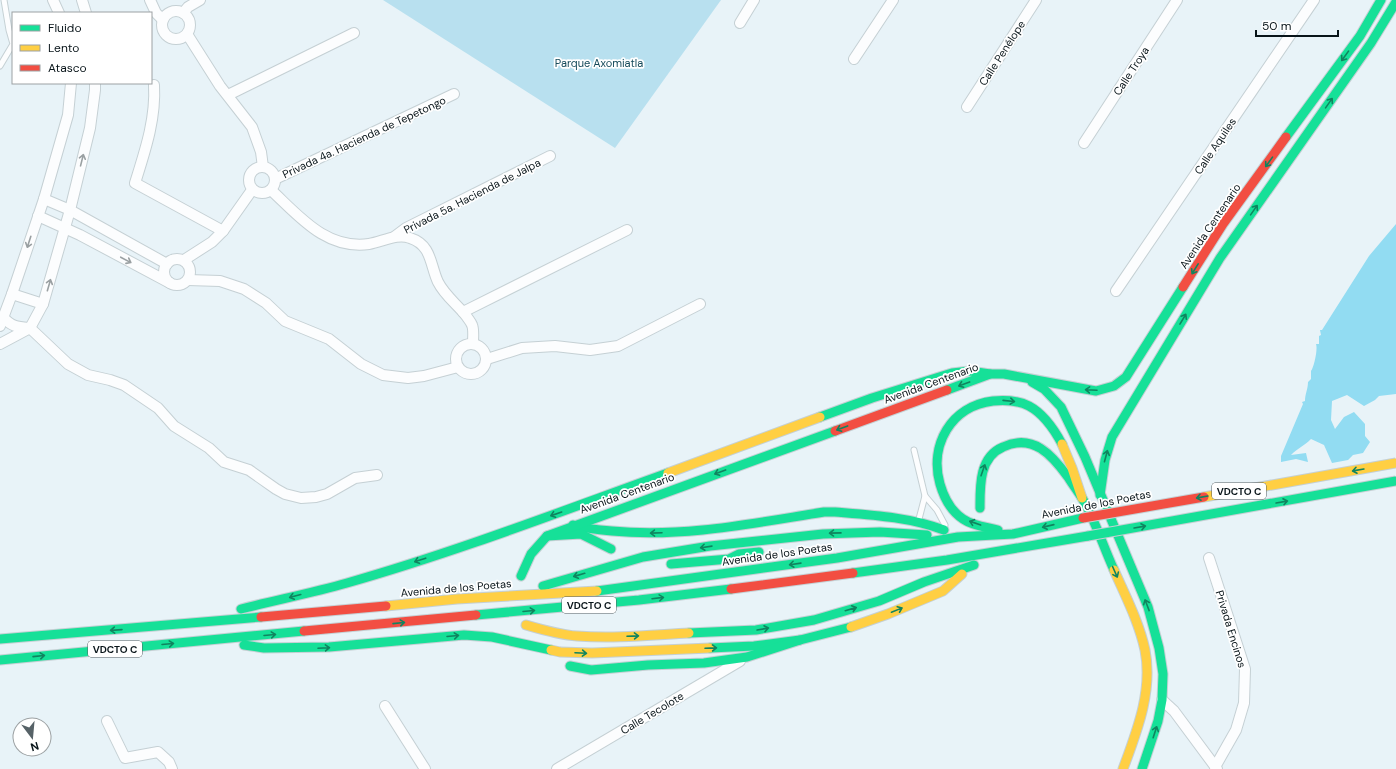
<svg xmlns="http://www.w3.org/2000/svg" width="1396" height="769" font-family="'DM Sans',sans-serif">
<rect width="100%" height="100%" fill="#e8f3f8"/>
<!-- green -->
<path fill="#b8e0ef" d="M383,0H721L615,148Z"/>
<!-- forest -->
<path fill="#92dcf2" d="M1396,224V394L1379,396L1375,400L1364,406L1347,395L1332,401L1331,420L1335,429L1344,417L1354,412L1365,424V436L1370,442L1363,453L1353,455L1348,460L1332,463L1324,445L1311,439C1304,446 1298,448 1291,455L1306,453L1308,462L1296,459L1281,462V456L1303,404L1302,402L1305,401C1305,394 1308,389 1308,382L1311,379V371C1314,367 1318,349 1316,344H1319V336L1321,335L1320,330H1322L1369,256Z"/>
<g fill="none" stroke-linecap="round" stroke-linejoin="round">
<!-- lane casing -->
<g stroke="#c5d0d4" stroke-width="7">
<g id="lane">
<path d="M0,66L13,44L9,30L4,0"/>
<path d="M914,450L925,496L937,510L945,525"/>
<path d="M919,519L925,496"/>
</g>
</g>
<!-- street casing -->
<g stroke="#c5d0d4" stroke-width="12">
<g id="street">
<path d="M53,0L59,13"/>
<path d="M82,0L86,13"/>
<path d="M150,0L156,13L163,20"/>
<circle cx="176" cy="25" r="14"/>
<path d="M183,13L188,7L200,0"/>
<path d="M740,23L754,0"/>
<path d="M187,34L220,86L252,127L261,152L263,167"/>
<path d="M854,59L893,0"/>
<path d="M154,85C156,119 145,151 135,183L223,231"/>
<path d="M228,95L354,33"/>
<path d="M967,107L1036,0"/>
<path d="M1084,143L1177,0"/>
<circle cx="262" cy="180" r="13"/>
<path d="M275,179L454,94"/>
<path d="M271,190C299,216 326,250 369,244C382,242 397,233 410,238C432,245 430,265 438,282C445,296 458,305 467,317C469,320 471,322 472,325C474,329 473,338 473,343"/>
<path d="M44,199L70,210L167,264"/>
<path d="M38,216L80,235L170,283"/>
<path d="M394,237L406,228L550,156"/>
<circle cx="177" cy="272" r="13"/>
<path d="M184,260L212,242L223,231L252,190"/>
<path d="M188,280L220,281L244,289L266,303L285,321L329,339L361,364L383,375L408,378L424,376L458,367"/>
<path d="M1116,291L1314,0"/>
<path d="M12,294L43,304"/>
<path d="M463,312L627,230"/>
<path d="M3,317C12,327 17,327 30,328L68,364L88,375L110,380L124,385L158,408L174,426L209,448L224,462L249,470L276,489L285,494L301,498L316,497L327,494L355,478L377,475"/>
<path d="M0,326L12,294L44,199L68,115L71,83"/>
<circle cx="471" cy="359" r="15"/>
<path d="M0,344L30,328L43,304L70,210L90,128L95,90V83"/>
<path d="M487,359L522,348L555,346L590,350L618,346L700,304"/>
<path d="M1209,558L1245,669L1244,703L1236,730L1215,767"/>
<path d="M1162,700L1174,711L1217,769"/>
<path d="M385,706L425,769"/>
<path d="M107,721L125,758L158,752L169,762L172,769"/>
<path d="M557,769L740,661"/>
</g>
</g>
<!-- fast casing -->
<g stroke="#c5d0d4" stroke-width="11">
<g id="fast">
<path d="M1286,137L1360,36L1381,0"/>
<path d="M1032,382L1044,389L1061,407L1085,457L1148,607L1159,648L1163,674L1162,700L1158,721L1142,769"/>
<path d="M947,390L990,374H1004L1096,391L1114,386L1126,377L1183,287"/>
<path d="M820,417L872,398L952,373L970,371L990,374"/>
<path d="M1100,495L1105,460L1112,437L1220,258L1371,43L1396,2"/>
<path d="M980,508C980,486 979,457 1003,447C1033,433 1052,455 1068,477C1074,487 1081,495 1086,505C1097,526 1104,548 1114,570"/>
<path d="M573,525C586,529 599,530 612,531C683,538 754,523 824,512H835C872,515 909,517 944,530"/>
<path d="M998,530C986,527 973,526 963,519C951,511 944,498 940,484C929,445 951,406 993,401C1005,400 1018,400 1029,406C1044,414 1054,429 1062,444"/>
<path d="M547,536L581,534L611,549"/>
<path d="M671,564L729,559L739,554L759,552"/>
<path d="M853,573L947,560L1088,536"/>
<path d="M521,576L531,554L547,536L835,431"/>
<path d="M543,586L643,557L710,546L823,534L880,532L927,535"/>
<path d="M597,591L837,558L958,537L1013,534L1083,518"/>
<path d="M241,609C276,600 312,593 347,583C456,552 562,511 668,473"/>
<path d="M476,615L639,600L731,589"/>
<path d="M689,633L756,630L814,620L879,601L924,582L974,565"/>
<path d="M0,639L261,617"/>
<path d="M244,645L264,648L329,647L464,635L492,637L551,650"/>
<path d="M710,648L754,646L800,640"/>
<path d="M0,660L304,631"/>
<path d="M570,666L591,670L648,665L704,663L747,657L800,640L851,627"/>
</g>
</g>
<!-- slow casing -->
<g stroke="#c5d0d4" stroke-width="11">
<g id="slow">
<path d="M1062,444L1072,468L1082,498"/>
<path d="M668,473L820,417"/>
<path d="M1114,570C1125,595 1139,622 1145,650C1153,691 1137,731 1123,769"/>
<path d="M386,606L457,599L597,591"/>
<path d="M526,625C543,630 560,635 577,636C614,639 652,635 689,633"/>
<path d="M851,627L888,614L943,591L962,574"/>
<path d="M551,650L560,652L592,653L710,648"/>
</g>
</g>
<!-- jam casing -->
<g stroke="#c5d0d4" stroke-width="11">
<g id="jam">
<path d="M1183,287L1223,224L1286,137"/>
<path d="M835,431L947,390"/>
<path d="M731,589L853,573"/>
<path d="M261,617L386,606"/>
<path d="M304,631L476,615"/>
</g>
</g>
<!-- lane -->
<use href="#lane" stroke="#fcfdfe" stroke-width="5"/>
<!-- street -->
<use href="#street" stroke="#fcfdfe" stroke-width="10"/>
<!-- fast -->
<use href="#fast" stroke="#16e098" stroke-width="9"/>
<!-- slow -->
<use href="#slow" stroke="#ffcf43" stroke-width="9"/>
<!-- jam -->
<use href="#jam" stroke="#f24e42" stroke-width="9"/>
<!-- fast-bridge casing -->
<g stroke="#c5d0d4" stroke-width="11" stroke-linecap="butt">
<path id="fast-bridge" d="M1088,536L1396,481"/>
</g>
<!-- slow-bridge casing -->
<g stroke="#c5d0d4" stroke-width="11" stroke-linecap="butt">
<path id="slow-bridge" d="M1204,497L1396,463"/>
</g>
<!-- jam-bridge casing -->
<g stroke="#c5d0d4" stroke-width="11" stroke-linecap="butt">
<path id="jam-bridge" d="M1083,518L1204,497"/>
</g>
<!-- fast-bridge -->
<use href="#fast-bridge" stroke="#16e098" stroke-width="9"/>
<!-- slow-bridge -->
<use href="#slow-bridge" stroke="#ffcf43" stroke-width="9"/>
<!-- jam-bridge -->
<use href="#jam-bridge" stroke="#f24e42" stroke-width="9"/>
</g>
<!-- one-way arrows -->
<defs><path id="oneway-shaft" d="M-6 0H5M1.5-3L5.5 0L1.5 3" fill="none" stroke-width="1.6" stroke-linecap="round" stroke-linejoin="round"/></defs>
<g stroke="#10845f">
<use href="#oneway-shaft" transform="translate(1345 56) rotate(126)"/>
<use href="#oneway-shaft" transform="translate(1329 103) rotate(-55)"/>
<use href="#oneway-shaft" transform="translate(1269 162) rotate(126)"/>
<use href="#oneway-shaft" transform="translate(1254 210) rotate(-55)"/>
<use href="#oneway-shaft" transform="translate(1195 269) rotate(122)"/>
<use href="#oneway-shaft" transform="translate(1183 319) rotate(-59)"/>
<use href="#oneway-shaft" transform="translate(964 384) rotate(160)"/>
<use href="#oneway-shaft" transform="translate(1091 390) rotate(-177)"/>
<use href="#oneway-shaft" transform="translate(1009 401) rotate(6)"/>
<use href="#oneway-shaft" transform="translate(842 428) rotate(160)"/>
<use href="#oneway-shaft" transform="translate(1106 456) rotate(-75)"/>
<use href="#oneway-shaft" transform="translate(983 470) rotate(-71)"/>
<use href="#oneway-shaft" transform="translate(1358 470) rotate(170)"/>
<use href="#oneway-shaft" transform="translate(720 472) rotate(160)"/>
<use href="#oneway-shaft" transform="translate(1202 497) rotate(170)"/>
<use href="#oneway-shaft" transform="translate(1282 502) rotate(-10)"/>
<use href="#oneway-shaft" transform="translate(556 514) rotate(161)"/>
<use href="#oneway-shaft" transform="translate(975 523) rotate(-161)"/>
<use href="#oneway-shaft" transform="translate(1048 526) rotate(167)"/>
<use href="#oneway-shaft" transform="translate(1140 527) rotate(-10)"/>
<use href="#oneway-shaft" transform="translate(656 533) rotate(178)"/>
<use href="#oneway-shaft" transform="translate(835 533) rotate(179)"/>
<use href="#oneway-shaft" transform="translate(706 547) rotate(172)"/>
<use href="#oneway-shaft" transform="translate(420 560) rotate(162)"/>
<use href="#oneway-shaft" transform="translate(795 564) rotate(172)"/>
<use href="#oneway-shaft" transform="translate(1115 572) rotate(66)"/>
<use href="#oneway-shaft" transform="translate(579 575) rotate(164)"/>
<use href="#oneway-shaft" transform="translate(295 596) rotate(165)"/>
<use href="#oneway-shaft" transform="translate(658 598) rotate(-7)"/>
<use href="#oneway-shaft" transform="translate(1147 605) rotate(-111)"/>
<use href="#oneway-shaft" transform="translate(851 609) rotate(-16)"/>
<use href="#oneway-shaft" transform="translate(897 610) rotate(-22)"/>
<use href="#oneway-shaft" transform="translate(529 611) rotate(-5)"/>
<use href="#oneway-shaft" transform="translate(399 623) rotate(-6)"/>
<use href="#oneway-shaft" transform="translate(763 629) rotate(-10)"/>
<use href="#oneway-shaft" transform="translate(116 630) rotate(176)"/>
<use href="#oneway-shaft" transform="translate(270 635) rotate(-5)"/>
<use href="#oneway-shaft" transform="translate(453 636) rotate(-5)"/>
<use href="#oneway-shaft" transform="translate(633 636) rotate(-2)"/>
<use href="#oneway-shaft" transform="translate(168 644) rotate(-5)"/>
<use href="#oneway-shaft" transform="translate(324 648) rotate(-3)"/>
<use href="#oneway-shaft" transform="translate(711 648) rotate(-2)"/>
<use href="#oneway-shaft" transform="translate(581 653) rotate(3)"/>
<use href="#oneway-shaft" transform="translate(39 656) rotate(-6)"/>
<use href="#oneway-shaft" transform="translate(1155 732) rotate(-72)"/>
</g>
<g stroke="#9aa0a2">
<use href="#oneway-shaft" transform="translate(82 160) rotate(-76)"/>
<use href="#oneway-shaft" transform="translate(29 242) rotate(108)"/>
<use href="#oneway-shaft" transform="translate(126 260) rotate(28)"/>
<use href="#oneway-shaft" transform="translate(49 285) rotate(-74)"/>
</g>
<g text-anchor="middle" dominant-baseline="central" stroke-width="3.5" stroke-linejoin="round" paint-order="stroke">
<!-- shield labels -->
<g fill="#fff" stroke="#525a5e" stroke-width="1">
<rect x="1212" y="483" width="54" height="16" rx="3"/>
<rect x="562" y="597" width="54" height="16" rx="3"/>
<rect x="88" y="641" width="54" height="16" rx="3"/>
</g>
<g font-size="10" font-weight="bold" fill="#081419">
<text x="1239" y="491">VDCTO C</text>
<text x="589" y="605">VDCTO C</text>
<text x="115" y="649">VDCTO C</text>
</g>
<!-- street labels -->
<g font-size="11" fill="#081419" stroke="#fff">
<text transform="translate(1002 53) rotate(-57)">Calle Penélope</text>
<text transform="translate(1131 71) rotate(-57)">Calle Troya</text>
<text transform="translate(364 137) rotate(-25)">Privada 4a. Hacienda de Tepetongo</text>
<text transform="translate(1215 146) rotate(-56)">Calle Aquiles</text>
<text transform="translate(472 196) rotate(-27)">Privada 5a. Hacienda de Jalpa</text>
<text transform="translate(1210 226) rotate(-56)">Avenida Centenario</text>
<text transform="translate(931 383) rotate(-20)">Avenida Centenario</text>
<text transform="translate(627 493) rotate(-20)">Avenida Centenario</text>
<text transform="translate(1096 504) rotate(-11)">Avenida de los Poetas</text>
<text transform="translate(777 554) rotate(-8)">Avenida de los Poetas</text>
<text transform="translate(456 588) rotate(-5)">Avenida de los Poetas</text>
<text transform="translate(1231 629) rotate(73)">Privada Encinos</text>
<text transform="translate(652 713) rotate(-31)">Calle Tecolote</text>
</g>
<!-- park labels -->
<g font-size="11" fill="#154a5a" stroke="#fff">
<text x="599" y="63">Parque Axomiatla</text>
</g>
</g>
<!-- legend -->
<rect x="12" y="12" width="140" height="72" fill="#ffffff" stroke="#9ca1a3"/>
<rect x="20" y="25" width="20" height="6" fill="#16e098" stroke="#9ca1a3"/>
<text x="48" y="32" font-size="12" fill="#081419">Fluido</text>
<rect x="20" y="45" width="20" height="6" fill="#ffcf43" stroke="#9ca1a3"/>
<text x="48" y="52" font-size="12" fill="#081419">Lento</text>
<rect x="20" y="65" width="20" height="6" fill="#f24e42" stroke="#9ca1a3"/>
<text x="48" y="72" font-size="12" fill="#081419">Atasco</text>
<!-- north arrow -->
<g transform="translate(32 737) rotate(164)"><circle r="19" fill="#ffffff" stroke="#9ca1a3"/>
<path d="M0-3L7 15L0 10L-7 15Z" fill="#566267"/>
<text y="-6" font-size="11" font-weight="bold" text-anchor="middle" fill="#081419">N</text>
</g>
<!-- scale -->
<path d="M1256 30v6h82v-6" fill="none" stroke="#081419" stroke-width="2"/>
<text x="1262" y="30" font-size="12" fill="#081419" stroke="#ffffff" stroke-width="3" paint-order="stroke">50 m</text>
</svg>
